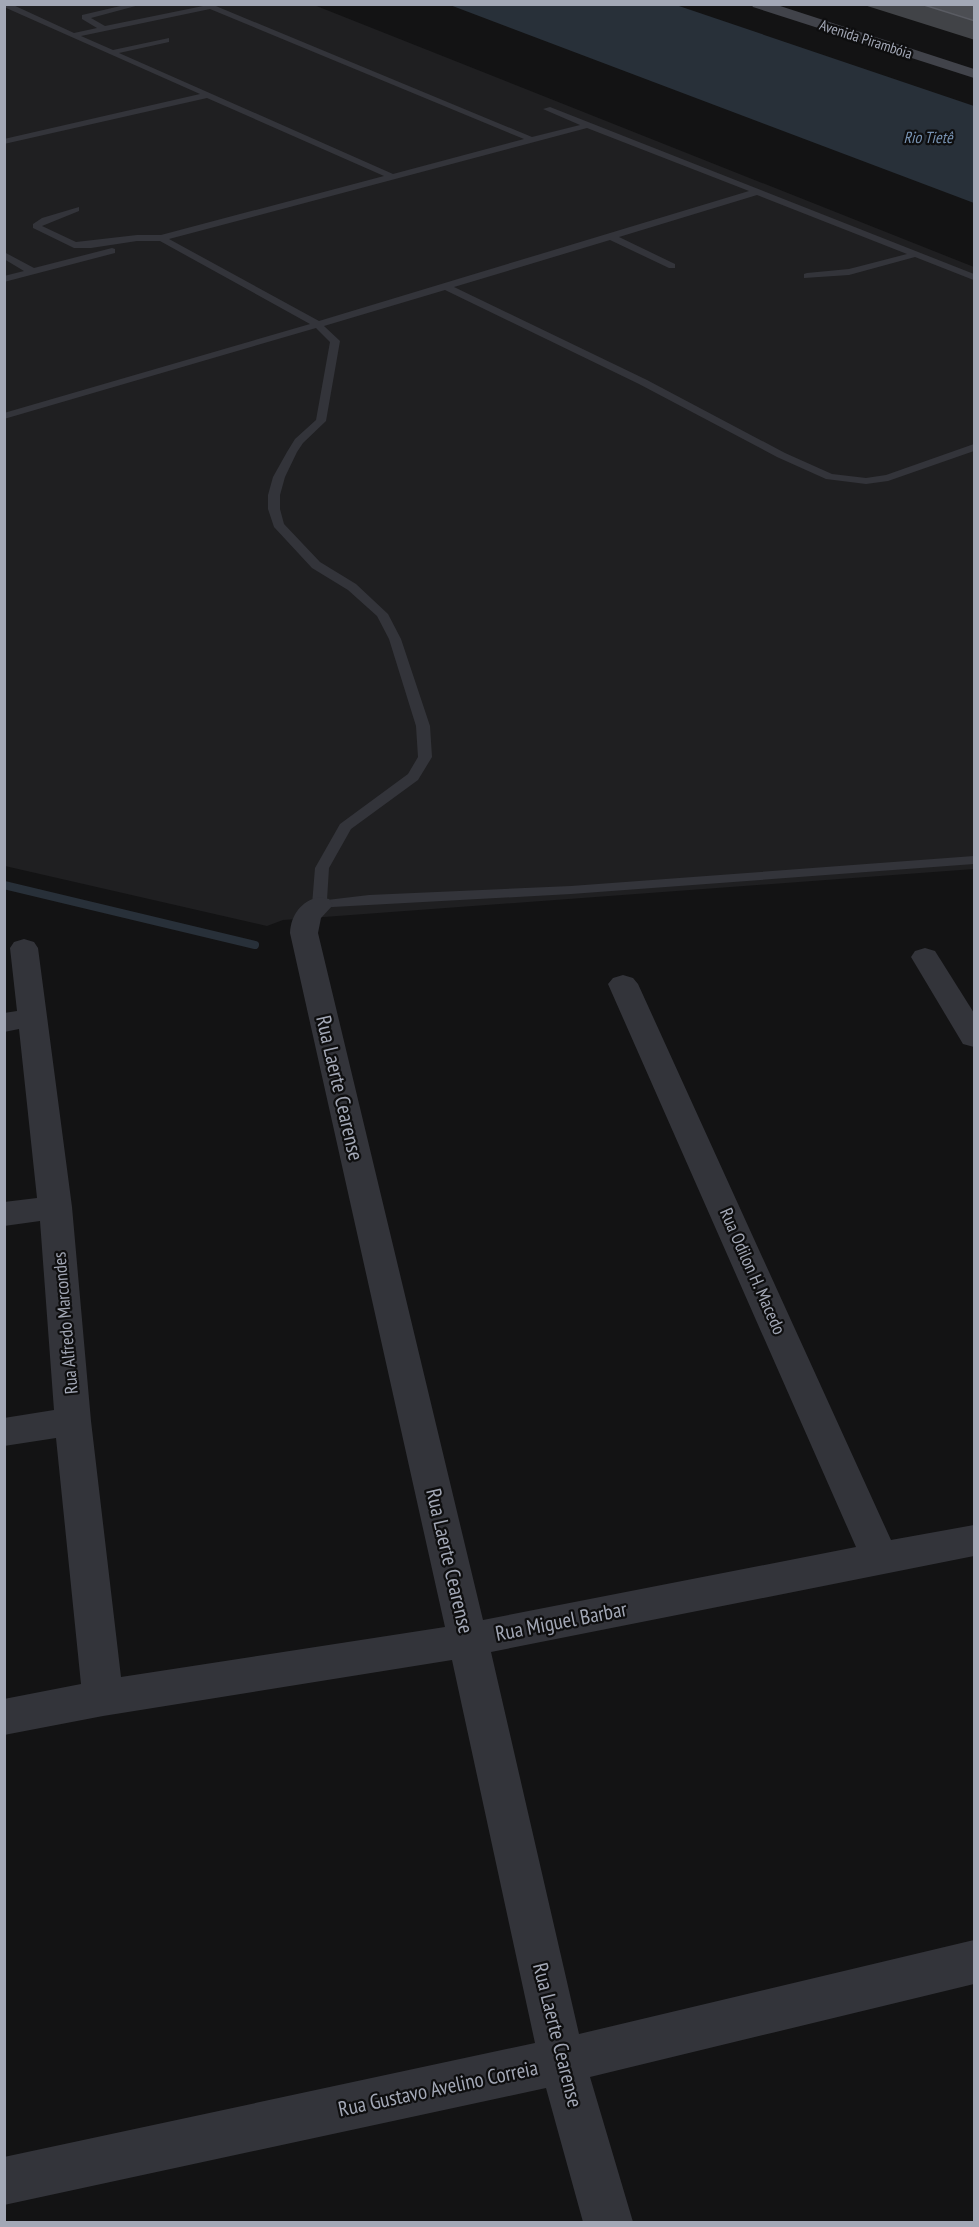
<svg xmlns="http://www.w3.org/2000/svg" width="979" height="2227" font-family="'PT Sans Narrow',sans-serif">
<rect width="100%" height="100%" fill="#131314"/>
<!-- built -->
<path fill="#1f1f21" d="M5,5H314L974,267V869L283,920L267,926L5,866Z"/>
<!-- water -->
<path fill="#283039" d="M450,5H676L974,106V203Z"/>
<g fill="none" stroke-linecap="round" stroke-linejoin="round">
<!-- stream -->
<path stroke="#283039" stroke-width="8" d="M4,885L255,945"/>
<!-- lane -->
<g fill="#33343a" fill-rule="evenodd">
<path d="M4,4H11L74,33L97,28L82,19V15L129,4H143L91,18L105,26L203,6L201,4H211L532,137L580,125L543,109L550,107L974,274V280L971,279L915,257L849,275L804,278V274L807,273L849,269L907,254L757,195L619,237L675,264V268H669L610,240L454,287L647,380L785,453L832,474L866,478L886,475L974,444V451L888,481L866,484L826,479L777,457L639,384L445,290L324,326L340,341L326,421L303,443L297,452L285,477L280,495V509L284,524L320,562L356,584L388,614L401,639L430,726L432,757L418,780L351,829L329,868L327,900L369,895L571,886L974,856V864L571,894L314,908L312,905L315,868L340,824L408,774L418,757L416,726L389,639L377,616L348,590L312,568L274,527L268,509V495L273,477L287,452L295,439L316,420L330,342L316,328L4,419V413L310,324L160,241H137L91,248H74L33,228V224L42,218L79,207V211L42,226L76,242L137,235H161L384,176L207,98L4,144V139L200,94L4,7ZM210,9L524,139L393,174L119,53L169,42V38L113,50L81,36ZM587,128L749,191L319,321L169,239Z"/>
<path d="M112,248L115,249V253L4,282V276L24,271L4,259V252L34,268Z"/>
</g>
<!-- street -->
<g fill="#33343a" fill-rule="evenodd">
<path d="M319,897L329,899L333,905L321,918L318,933L483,1620L856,1547L608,984L613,978L623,975L633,978L638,984L891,1540L974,1525V1556L491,1652L579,2034L974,1940V1984L590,2077L633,2222H583L546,2088L4,2205V2157L535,2043L452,1660L103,1716L4,1735V1699L81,1684L56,1438L4,1446V1418L54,1410L40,1221L4,1226V1202L37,1198L19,1029L4,1032V1013L17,1011L10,948L14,942L24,939L34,942L38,948L72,1207L91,1421L121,1677L445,1627L290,933C291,915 301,901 319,897Z"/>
<path d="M925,948L935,951L974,1013V1047L963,1044L911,957L915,951Z"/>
</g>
<!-- secondary -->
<path fill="#41434a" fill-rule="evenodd" d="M751,4H774L974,69V78L753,7Z"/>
</g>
<!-- wall -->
<path fill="#414347" d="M861,4H975V40Z"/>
<!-- building -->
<path fill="#4c4e53" stroke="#5a5c63" stroke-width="1.5" d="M921,4H975V21Z"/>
<g text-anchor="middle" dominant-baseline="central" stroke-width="4.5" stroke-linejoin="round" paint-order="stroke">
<!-- far-street labels -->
<g font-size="15" fill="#a3a8b6" stroke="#0e0e0f">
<text transform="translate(866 39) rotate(18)">Avenida Pirambóia</text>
</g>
<!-- far-water labels -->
<g font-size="16" font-style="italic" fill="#7893b3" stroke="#0e0e0f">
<text x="928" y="137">Rio Tietê</text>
</g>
<!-- street labels -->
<g font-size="18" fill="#a3a8b6" stroke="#0e0e0f">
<text transform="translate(753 1271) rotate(66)">Rua Odilon H. Macedo</text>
<text transform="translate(65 1323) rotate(-95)">Rua Alfredo Marcondes</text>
</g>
<!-- near-street labels -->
<g font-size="21" fill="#a3a8b6" stroke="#0e0e0f">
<text transform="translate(340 1088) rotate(77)">Rua Laerte Cearense</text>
<text transform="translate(450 1561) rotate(77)">Rua Laerte Cearense</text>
<text transform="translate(561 1621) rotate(-11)">Rua Miguel Barbar</text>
<text transform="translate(558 2035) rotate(76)">Rua Laerte Cearense</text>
<text transform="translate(438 2088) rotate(-12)">Rua Gustavo Avelino Correia</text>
</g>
</g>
<!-- border -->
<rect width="979" height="2227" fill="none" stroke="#a3a8b6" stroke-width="12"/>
</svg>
